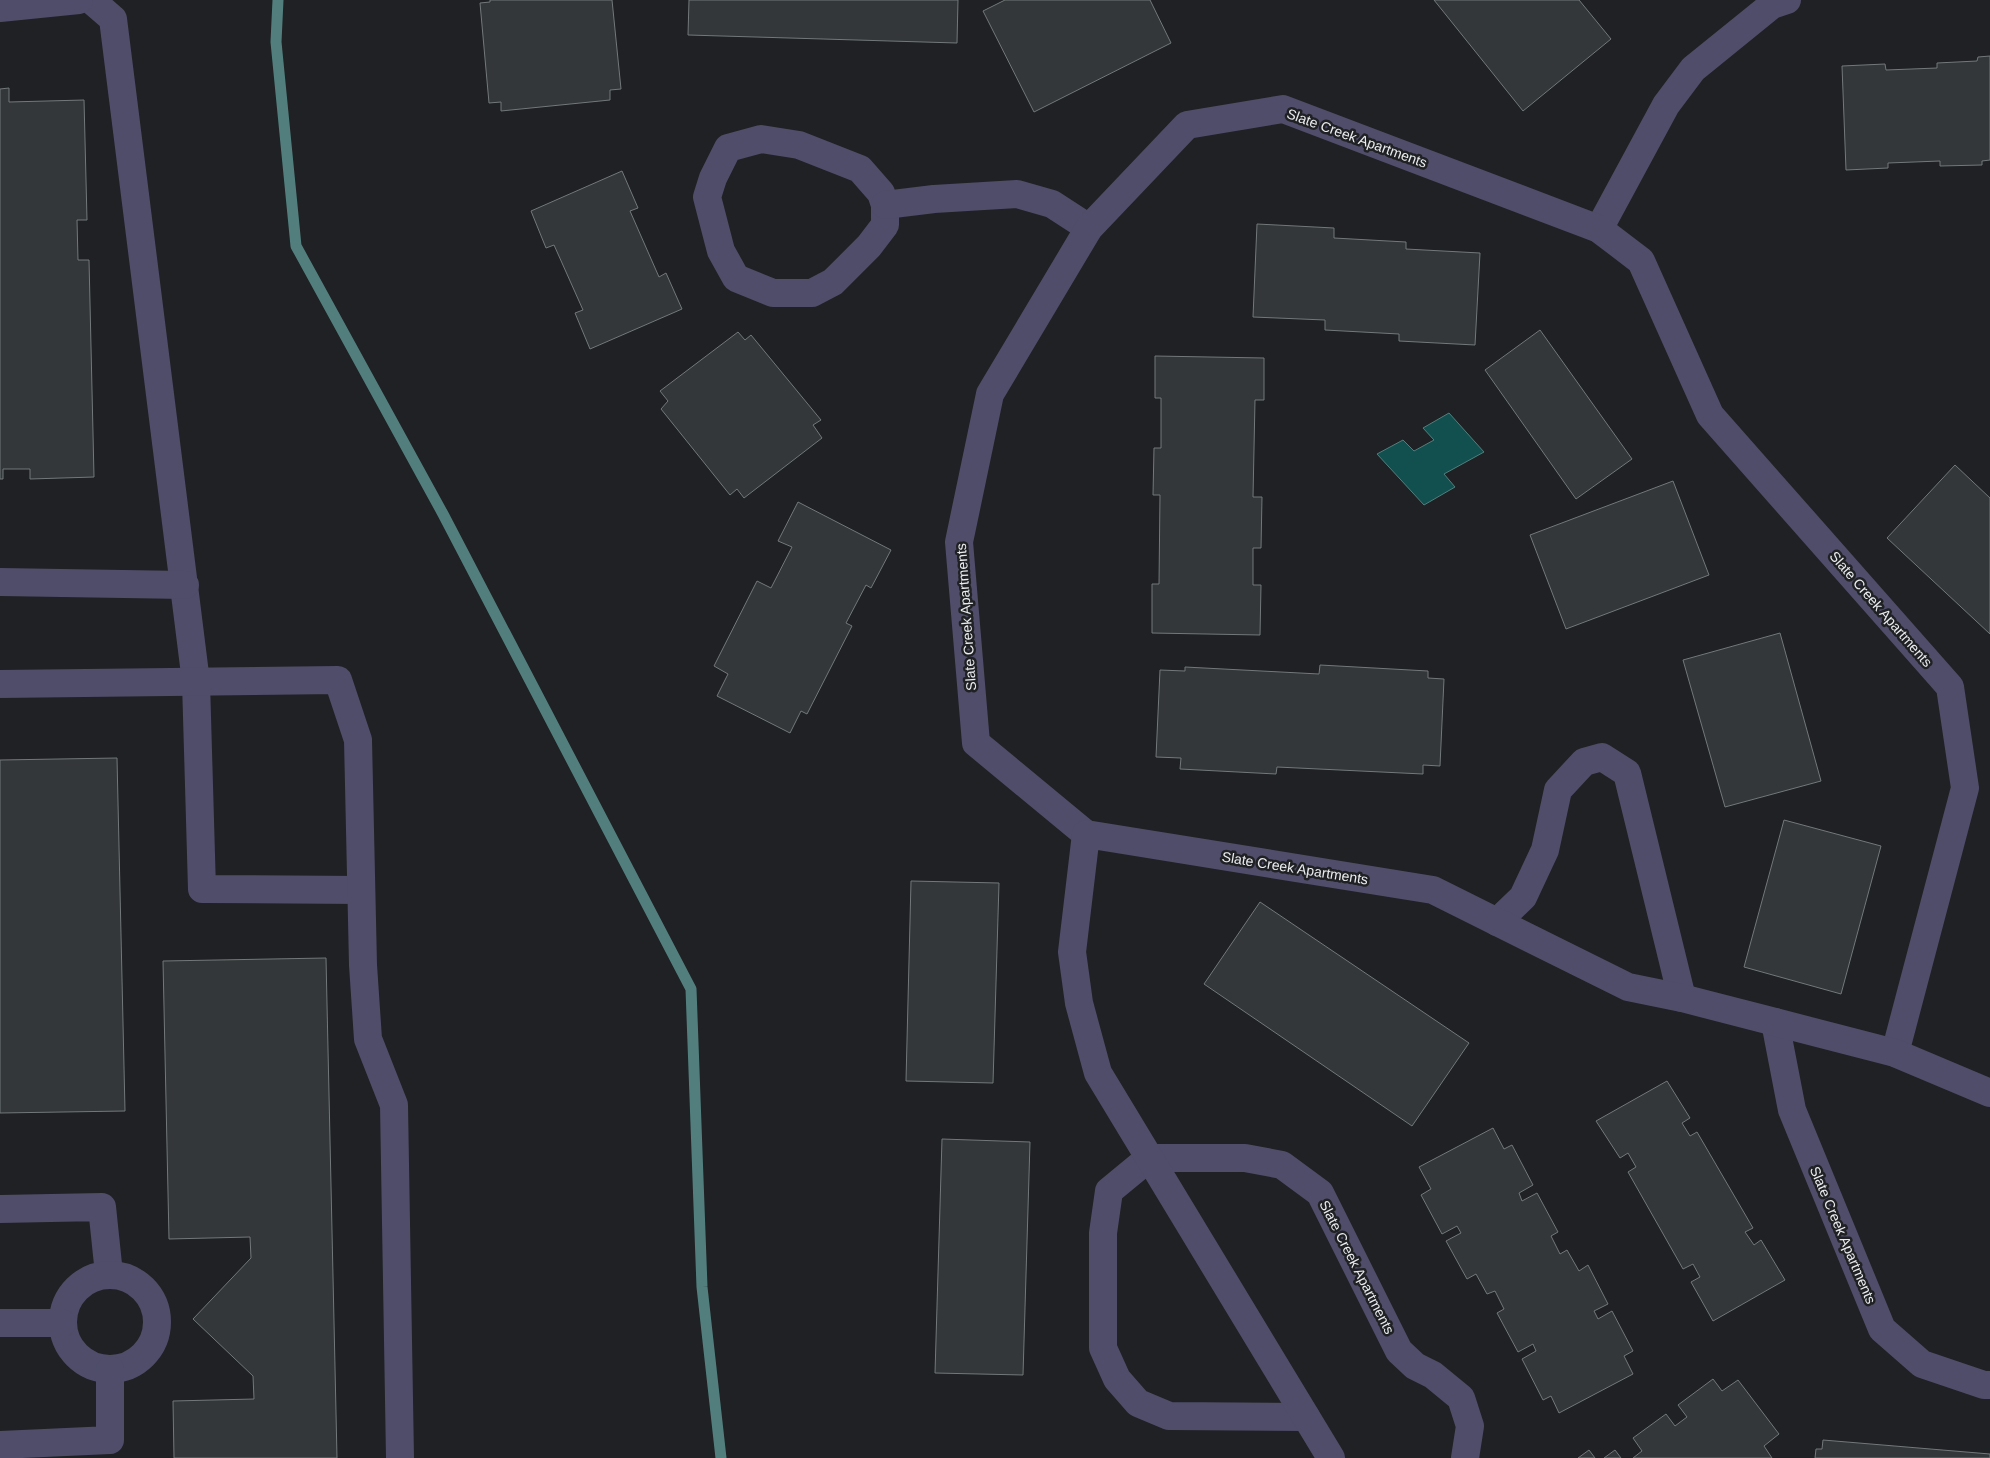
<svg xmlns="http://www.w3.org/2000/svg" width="1990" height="1458" font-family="Helvetica,sans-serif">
<rect width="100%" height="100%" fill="#1f2124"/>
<!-- water -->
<path fill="#11504e" stroke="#527f7e" d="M1449,413L1484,452L1444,474L1455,487L1424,505L1377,454L1403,440L1414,451L1434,440L1423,428Z"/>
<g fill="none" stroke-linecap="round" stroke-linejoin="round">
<!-- stream -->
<path stroke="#527f7e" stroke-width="11" d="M278,0L276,42L296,246L443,514L691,989L702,1287L721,1458"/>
</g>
<!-- building -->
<g fill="#333739" stroke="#73787a">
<path d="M490,0H612L621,89L610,90V100L501,111V102L489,103L480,3L490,2Z"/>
<path d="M689,0H958L957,43L688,35Z"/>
<path d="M1005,0H1150L1171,43L1034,112L983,11Z"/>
<path d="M1434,0H1579L1611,39L1523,111Z"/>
<path d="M1990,56V160L1982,161V165L1940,166V161L1888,163V168L1846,170L1842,66L1885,64L1886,70L1937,68V63L1977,61L1978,57Z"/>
<path d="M9,88V102L84,100L87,220H77L78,260H89L94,477L30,479V469H3V479H0V89Z"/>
<path d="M622,171L638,208L630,211L659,277L666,273L682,309L590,349L575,313L583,310L554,245L546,248L531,211Z"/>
<path d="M1257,224L1334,228V238L1406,242V249L1480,253L1475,345L1399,341V334L1325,330V320L1253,317Z"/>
<path d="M1540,330L1632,459L1576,499L1485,370Z"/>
<path d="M738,332L745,340L751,335L821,420L813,425L822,438L744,498L737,489L730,495L661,409L668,401L660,391Z"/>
<path d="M1155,356L1264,358V400H1255L1253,497H1262L1261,548H1253V585H1261L1260,635L1152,633V584H1159L1160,495H1153L1154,448H1161V398H1155Z"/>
<path d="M1955,465L1990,498V634L1887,538Z"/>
<path d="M1673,481L1709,575L1566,629L1530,535Z"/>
<path d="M798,502L891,550L871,588L866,585L846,623L852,626L807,714L801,711L790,733L717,696L728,674L714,666L757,581L771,588L792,547L778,541Z"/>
<path d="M1780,633L1821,781L1725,807L1683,660Z"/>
<path d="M1320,665L1428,671V678L1444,679L1440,766L1423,765V774L1277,767L1276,774L1180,769L1181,758L1156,757L1160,670L1185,671V667L1319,674Z"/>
<path d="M117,758L125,1111L0,1113V760Z"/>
<path d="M1784,820L1881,846L1841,994L1744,967Z"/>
<path d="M911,881L999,883L993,1083L906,1081Z"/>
<path d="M1260,902L1469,1043L1412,1126L1204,984Z"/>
<path d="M326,958L337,1458H174L173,1401L254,1399L253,1376L193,1319L251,1258L250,1237L169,1239L163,961Z"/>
<path d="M1667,1081L1690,1118L1682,1123L1690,1136L1697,1132L1753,1228L1745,1232L1754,1245L1761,1240L1785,1280L1713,1321L1691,1282L1700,1277L1693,1264L1683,1269L1628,1172L1636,1167L1628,1153L1620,1158L1596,1121Z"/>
<path d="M1493,1128L1504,1149L1512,1145L1533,1185L1519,1193L1522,1201L1537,1193L1558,1232L1551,1236L1560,1254L1567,1250L1579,1271L1588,1265L1608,1304L1594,1311L1598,1319L1612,1311L1633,1351L1624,1356L1633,1374L1559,1413L1551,1396L1543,1400L1522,1359L1536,1351L1533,1344L1518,1352L1497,1313L1504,1309L1495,1291L1487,1294L1476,1274L1467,1279L1446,1241L1461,1233L1457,1226L1442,1234L1421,1195L1431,1189L1419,1167Z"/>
<path d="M942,1139L1030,1142L1023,1375L935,1373Z"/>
<path d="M1713,1379L1722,1391L1738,1380L1779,1434L1764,1446L1772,1458H1633L1642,1451L1633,1438L1666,1414L1675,1426L1687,1417L1678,1405Z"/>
<path d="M1823,1440L1990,1454V1458H1815L1816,1449H1822Z"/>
<path d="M1589,1450L1595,1458H1578Z"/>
<path d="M1615,1450L1621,1458H1604Z"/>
</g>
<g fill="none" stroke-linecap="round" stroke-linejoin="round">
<!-- minor -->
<g stroke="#4f4d69" stroke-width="28">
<path d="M91,0L113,19L196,682L202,889L361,890"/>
<path d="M0,8L79,0"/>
<path d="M761,139L799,145L860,169L881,193L885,205V225L869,246L833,282L812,293H773L736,278L721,251L707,197L713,178L728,148Z"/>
<path d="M885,205L934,199L1017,194L1052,204L1089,228"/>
<path d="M1599,229L1666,105L1693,69L1772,5L1787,0"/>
<path d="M0,582L185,585"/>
<path d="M0,684L338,680L358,740L363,965L368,1039L394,1105L400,1458"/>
<path d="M1086,834L976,743L959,542L990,394L1089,228L1187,125L1283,109L1599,229L1641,261L1710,415L1950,687L1965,788L1895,1053"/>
<path d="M1497,922L1523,897L1545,850L1558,790L1584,762L1602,757L1627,773L1682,998"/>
<path d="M1775,1022L1792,1110L1882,1329L1922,1364L1984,1385H1990"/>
<path d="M0,1209L102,1207L109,1274"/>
<circle cx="110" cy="1322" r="47"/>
<path d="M0,1323H62"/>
<path d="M1306,1417L1169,1416L1138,1403L1117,1379L1103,1348V1233L1109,1191L1149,1158H1245L1282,1165L1320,1193L1399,1351L1415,1366L1433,1375L1461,1398L1470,1426L1465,1458"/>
<path d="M0,1445L110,1440V1370"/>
<path d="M1331,1458L1098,1073L1079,1003L1072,952L1086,834L1433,890L1628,987L1682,998L1895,1053L1990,1093"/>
</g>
</g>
<g text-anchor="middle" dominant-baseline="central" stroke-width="5" stroke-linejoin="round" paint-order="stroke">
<!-- street labels -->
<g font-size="14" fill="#eaecee" stroke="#1f2124">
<text transform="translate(1357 138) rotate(20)">Slate Creek Apartments</text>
<text transform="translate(1881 609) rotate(49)">Slate Creek Apartments</text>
<text transform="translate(966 617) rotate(-94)">Slate Creek Apartments</text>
<text transform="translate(1295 868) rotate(9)">Slate Creek Apartments</text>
<text transform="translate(1843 1235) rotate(67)">Slate Creek Apartments</text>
<text transform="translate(1357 1267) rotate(63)">Slate Creek Apartments</text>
</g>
</g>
</svg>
